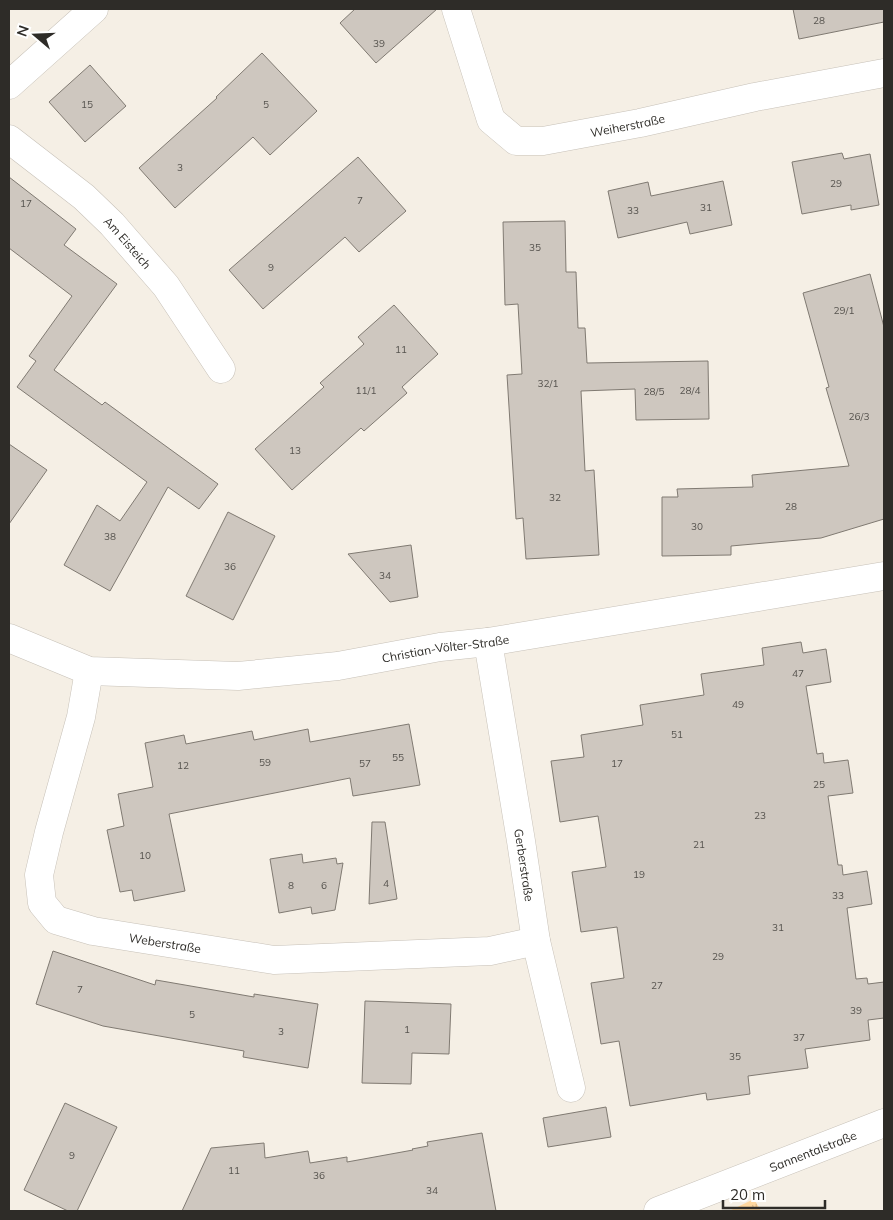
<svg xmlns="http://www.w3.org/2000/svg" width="893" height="1220" font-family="Mulish,sans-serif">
<defs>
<pattern id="grass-tufts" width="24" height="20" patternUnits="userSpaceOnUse" patternTransform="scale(1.25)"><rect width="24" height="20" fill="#ffd79f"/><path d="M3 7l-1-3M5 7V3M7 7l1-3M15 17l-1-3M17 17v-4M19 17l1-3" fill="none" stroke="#dbb989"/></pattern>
</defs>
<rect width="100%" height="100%" fill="#f5efe5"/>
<!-- grass -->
<path fill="url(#grass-tufts)" d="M754,1199L761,1211H728H729Z"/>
<!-- building -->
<g fill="#cec7bf" stroke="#807a72">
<path d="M355,9H437L376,63L340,23Z"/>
<path d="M793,9H884V22L799,39Z"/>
<path d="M262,53L317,111L270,155L253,137L175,208L139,168L217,98L216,97Z"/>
<path d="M90,65L126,106L85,142L49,102Z"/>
<path d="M842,153L844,159L870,154L879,205L851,210V205L802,214L792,162Z"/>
<path d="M358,157L406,211L359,252L345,237L263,309L229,270Z"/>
<path d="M9,177L76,229L64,245L117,284L54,370L102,405L105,402L218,484L199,509L168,487L110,591L64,565L97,505L120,521L147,482L17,387L36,361L29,356L72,296L9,248Z"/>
<path d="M723,181L732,225L690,234L687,222L618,238L608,191L648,182L651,196Z"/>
<path d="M565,221L566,272H576L578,328H585L587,363L708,361L709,419L636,420L635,389L581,391L585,471L594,470L599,555L526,559L523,518L516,519L507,375L522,374L518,304L505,305L503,222Z"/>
<path d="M870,274L884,327V519L821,538L731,546V555L662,556V497H678L677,489L753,487L752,475L849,466L826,388L829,387L803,293Z"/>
<path d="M394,305L438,354L402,387L407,393L364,431L361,428L292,490L255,449L324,387L320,383L364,344L358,337Z"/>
<path d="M9,444L47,470L9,524Z"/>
<path d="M228,512L275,536L233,620L186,596Z"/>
<path d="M411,545L418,597L390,602L348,554Z"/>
<path d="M801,642L803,653L826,649L831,682L806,686L817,754L823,753L824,763L848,760L853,793L828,796L838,865H842L843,875L867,871L872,904L847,908L856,979L867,978L868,984L884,982V1018L868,1020L870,1040L805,1049L808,1068L748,1076L750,1094L707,1100L706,1093L630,1106L619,1041L601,1044L591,983L624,978L617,927L581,932L572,872L606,867L598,816L560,822L551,761L584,757L581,735L643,725L640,705L704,695L701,674L764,665L762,648Z"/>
<path d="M409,724L420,785L353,796L350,778L169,814L185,891L134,901L132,890L120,892L107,830L124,826L118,794L153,787L145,743L184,735L186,744L252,731L254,740L308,729L310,742Z"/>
<path d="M372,822H385L397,899L369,904Z"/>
<path d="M302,854L303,863L336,858L337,864L343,863L335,910L312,914L311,907L279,913L270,859Z"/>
<path d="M53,951L155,985L156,980L254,997V994L318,1004L308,1068L243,1057L244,1051L103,1026L36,1004Z"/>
<path d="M365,1001L451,1004L449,1054L412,1053L411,1084L362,1083Z"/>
<path d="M65,1103L117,1127L77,1211H68L24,1190Z"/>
<path d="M606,1107L611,1137L548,1147L543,1118Z"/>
<path d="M482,1133L496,1211H182L211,1148L264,1143L265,1158L308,1151L310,1163L347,1157V1162L413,1150L412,1149L428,1146L427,1142Z"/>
</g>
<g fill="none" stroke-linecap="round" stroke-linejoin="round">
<!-- minor casing -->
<g stroke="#c7c1b8" stroke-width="29">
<g id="minor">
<path id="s1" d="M456,9L491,120L516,141H543L640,123L755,97L884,73"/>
<path d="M9,85L94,9"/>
<path id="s2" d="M9,139L84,197L112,224L166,286L221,369"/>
<path id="s3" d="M9,638L89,671L238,676L338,666L440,647L488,642L884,576"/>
<path id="s4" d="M488,642L521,841L536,941L571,1088"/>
<path id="s5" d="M89,671L81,717L49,832L39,875L42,903L56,920L93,931L274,960L490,951L536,941"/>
<path id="s6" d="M658,1211L884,1123"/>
</g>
</g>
<!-- minor -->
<use href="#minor" stroke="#fff" stroke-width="28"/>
</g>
<g text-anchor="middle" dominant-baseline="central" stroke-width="4" stroke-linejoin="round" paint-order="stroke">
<!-- number labels -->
<g font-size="10" fill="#56534e">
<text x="819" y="20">28</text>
<text x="379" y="43">39</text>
<text x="87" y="104">15</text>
<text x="266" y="104">5</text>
<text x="180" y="167">3</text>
<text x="836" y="183">29</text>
<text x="360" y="200">7</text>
<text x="26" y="203">17</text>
<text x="706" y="207">31</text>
<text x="633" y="210">33</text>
<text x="535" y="247">35</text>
<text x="271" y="267">9</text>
<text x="844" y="310">29/1</text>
<text x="401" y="349">11</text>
<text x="548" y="383">32/1</text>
<text x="366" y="390">11/1</text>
<text x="690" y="390">28/4</text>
<text x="654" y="391">28/5</text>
<text x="859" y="416">26/3</text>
<text x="295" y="450">13</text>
<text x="555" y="497">32</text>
<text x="791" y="506">28</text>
<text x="697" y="526">30</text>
<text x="110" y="536">38</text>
<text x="230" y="566">36</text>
<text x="385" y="575">34</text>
<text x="798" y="673">47</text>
<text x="738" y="704">49</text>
<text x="677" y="734">51</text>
<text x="398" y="757">55</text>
<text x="265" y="762">59</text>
<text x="365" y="763">57</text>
<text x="617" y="763">17</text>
<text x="183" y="765">12</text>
<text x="819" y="784">25</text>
<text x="760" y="815">23</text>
<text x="699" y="844">21</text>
<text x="145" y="855">10</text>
<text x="639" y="874">19</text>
<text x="386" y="883">4</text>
<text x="291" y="885">8</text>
<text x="324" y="885">6</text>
<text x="838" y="895">33</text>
<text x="778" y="927">31</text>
<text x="718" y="956">29</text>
<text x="657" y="985">27</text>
<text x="80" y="989">7</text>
<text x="856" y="1010">39</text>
<text x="192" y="1014">5</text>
<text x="407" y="1029">1</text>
<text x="281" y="1031">3</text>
<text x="799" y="1037">37</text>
<text x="735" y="1056">35</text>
<text x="72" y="1155">9</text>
<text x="234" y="1170">11</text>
<text x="319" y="1175">36</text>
<text x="432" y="1190">34</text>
</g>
<!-- street labels -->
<g font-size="12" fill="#2e2c28" stroke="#fff">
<text stroke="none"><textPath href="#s1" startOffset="262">Weiherstraße</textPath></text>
<text stroke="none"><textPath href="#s2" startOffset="158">Am Eisteich</textPath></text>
<text stroke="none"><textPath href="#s3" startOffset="445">Christian-Völter-Straße</textPath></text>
<text stroke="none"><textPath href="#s4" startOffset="226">Gerberstraße</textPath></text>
<text stroke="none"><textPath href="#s5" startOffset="372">Weberstraße</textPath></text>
<text stroke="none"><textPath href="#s6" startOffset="166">Sannentalstraße</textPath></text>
</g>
</g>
<!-- border -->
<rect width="893" height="1220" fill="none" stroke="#2e2c28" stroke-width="20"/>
<!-- north arrow -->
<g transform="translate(35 35) rotate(289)" stroke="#ffffff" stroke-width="4" paint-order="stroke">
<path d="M0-4L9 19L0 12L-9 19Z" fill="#2e2c28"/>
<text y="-8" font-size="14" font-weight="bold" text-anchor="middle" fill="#2e2c28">N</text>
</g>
<!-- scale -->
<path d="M723 1200v8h102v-8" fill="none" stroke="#2e2c28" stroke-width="2.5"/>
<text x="730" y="1200" font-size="15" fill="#2e2c28" stroke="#ffffff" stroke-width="4" paint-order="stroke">20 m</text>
</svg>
